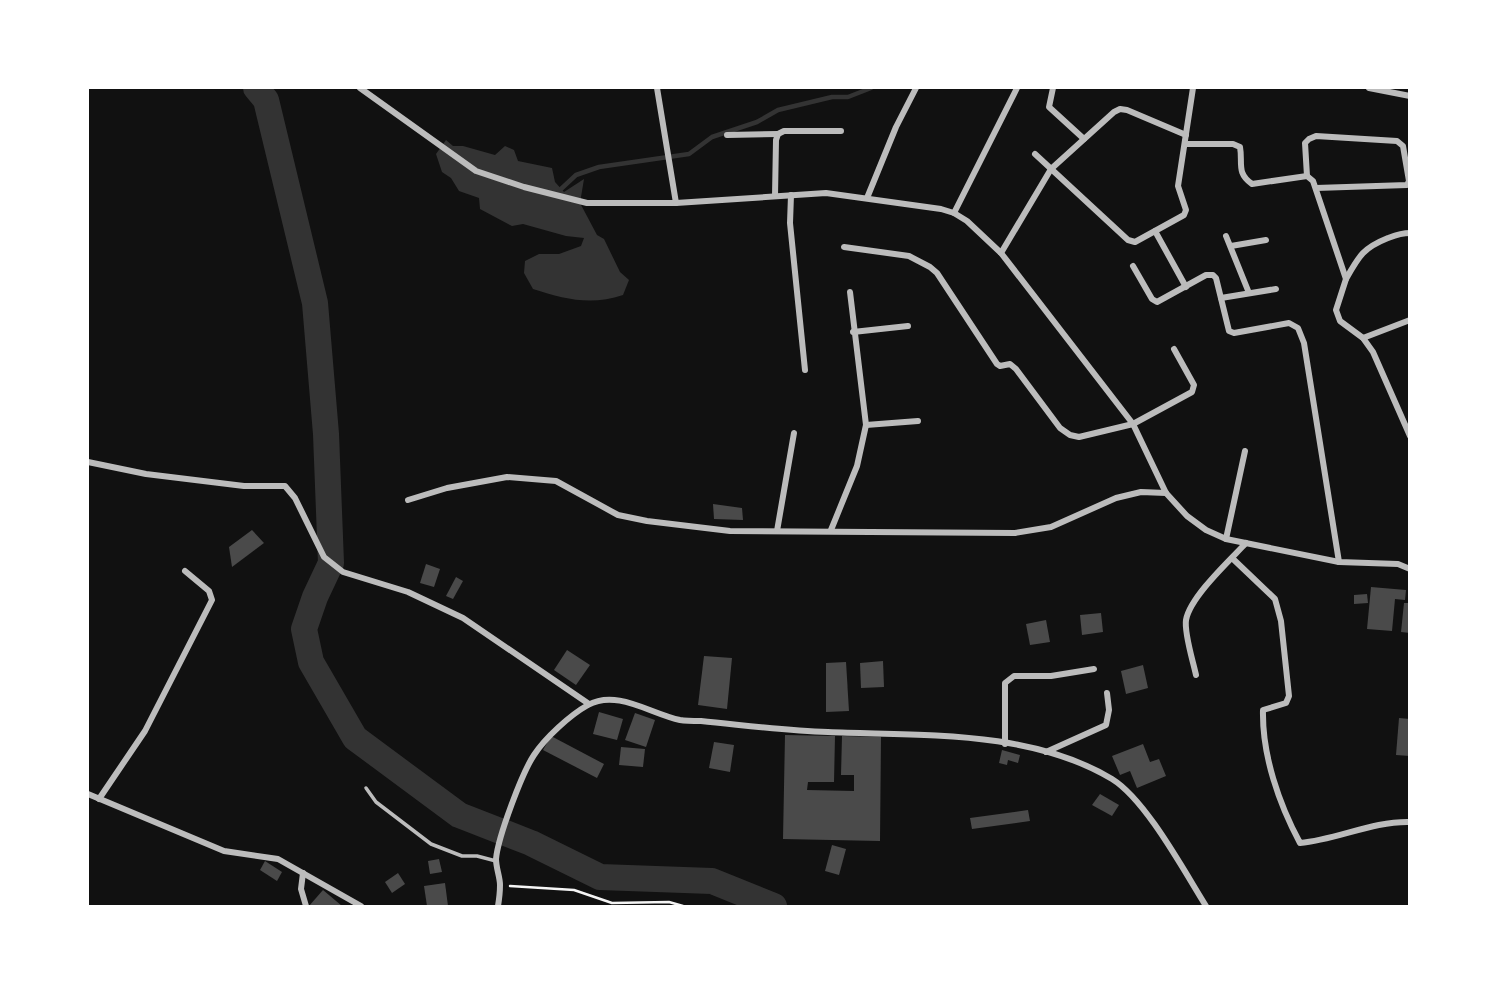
<svg xmlns="http://www.w3.org/2000/svg" width="1497" height="994" font-family="'Open Sans',sans-serif">
<rect width="100%" height="100%" fill="#111"/>
<!-- water -->
<path fill="#333" d="M446,140L453,146H463L495,155L505,146L514,150L518,161L552,168L555,182L564,192L584,179L580,203L597,235L604,239L620,272L629,280L623,295C591,306 564,299 533,289L524,273L525,261L539,254H559L581,246L584,238L566,236L523,224L512,226L480,209L479,198L459,191L451,178L442,172L436,154Z"/>
<g fill="none" stroke-linecap="round" stroke-linejoin="round">
<!-- stream -->
<path stroke="#333" stroke-width="4.5" d="M561,189L576,175L599,167L689,154L712,137L757,122L778,110L832,97H848L871,88"/>
<!-- river -->
<path stroke="#333" stroke-width="26" d="M256,88L266,100L315,303L326,434L331,563L315,597L304,629L311,662L355,738L459,815L531,843L600,877L712,881L774,906"/>
</g>
<!-- building -->
<g fill="#4a4a4a">
<path d="M713,504L742,508L743,520L714,519Z"/>
<path d="M252,530L264,543L232,567L229,547Z"/>
<path d="M426,564L440,569L434,587L420,583Z"/>
<path d="M456,577L463,581L453,599L446,596Z"/>
<path d="M1371,587L1406,590L1405,600L1395,599L1392,631L1367,629Z"/>
<path d="M1367,594L1368,603L1354,604V595Z"/>
<path d="M1404,603H1410V633L1401,632Z"/>
<path d="M1101,613L1103,632L1082,635L1080,615Z"/>
<path d="M1046,620L1050,642L1030,645L1026,624Z"/>
<path d="M567,650L590,665L576,685L554,670Z"/>
<path d="M704,656L732,658L727,709L698,705Z"/>
<path d="M883,661L884,687L861,688L860,663Z"/>
<path d="M846,662L849,711L826,712V663Z"/>
<path d="M1143,665L1148,688L1126,694L1121,671Z"/>
<path d="M599,712L623,719L617,740L593,734Z"/>
<path d="M635,713L655,720L646,747L625,740Z"/>
<path d="M1399,718L1410,719V756L1396,755Z"/>
<path d="M785,735L835,736L834,782H808L807,790L854,791V775H841L842,736L881,737L880,841L783,839Z"/>
<path d="M551,736L604,764L597,778L543,750Z"/>
<path d="M714,742L734,745L730,772L709,768Z"/>
<path d="M1143,744L1150,762L1159,759L1166,776L1137,788L1130,771L1120,775L1112,756Z"/>
<path d="M621,747L645,749L643,767L619,765Z"/>
<path d="M1002,750L1020,755L1018,763L1008,760L1007,765L999,763Z"/>
<path d="M1100,794L1119,805L1112,816L1092,805Z"/>
<path d="M1028,810L1030,821L972,829L970,818Z"/>
<path d="M832,845L846,849L839,875L825,871Z"/>
<path d="M439,859L442,872L430,874L428,861Z"/>
<path d="M265,861L282,872L277,881L260,870Z"/>
<path d="M398,873L405,884L392,893L385,882Z"/>
<path d="M445,883L448,906H427L424,886Z"/>
<path d="M323,890L342,906H309Z"/>
</g>
<g fill="none" stroke-linecap="round" stroke-linejoin="round">
<!-- path -->
<path stroke="#f5f5f5" stroke-width="2.5" d="M510,886L574,890L612,903L669,902L683,906"/>
<!-- service -->
<path stroke="#bcbcbc" stroke-width="3.5" d="M366,788L376,802L431,844L462,856H477L496,861"/>
<!-- minor -->
<g stroke="#bcbcbc" stroke-width="6">
<path d="M360,88L476,171L524,187L587,203H676L826,193L941,209L954,213L967,221L1001,253L1133,424L1166,493L1187,516L1206,530L1226,539L1339,562L1398,564L1410,569"/>
<path d="M657,88L676,203"/>
<path d="M1053,88L1049,107L1084,139"/>
<path d="M1369,88L1410,96"/>
<path d="M727,135L778,134"/>
<path d="M1185,144H1233L1240,147C1243,163 1236,173 1252,184L1307,176L1313,181L1346,279L1336,310L1340,321L1363,338L1373,352L1410,436"/>
<path d="M1035,154L1128,240L1135,242L1184,215L1186,210L1178,186L1193,88"/>
<path d="M1307,176L1305,143L1309,139L1316,136L1397,141L1403,146L1409,181L1407,185L1316,188"/>
<path d="M791,195L790,223L805,370"/>
<path d="M775,196L776,140L778,134L784,131H841"/>
<path d="M867,198L896,127L916,88"/>
<path d="M954,213L1017,88"/>
<path d="M1155,231L1186,287"/>
<path d="M1226,236L1249,293"/>
<path d="M1231,246L1266,240"/>
<path d="M844,247L909,256L930,267L937,273L997,364L1000,366L1010,364L1016,369L1060,428L1070,435L1079,437L1133,424L1192,392L1194,385L1174,349"/>
<path d="M1001,253L1051,169L1114,112L1120,109L1127,110L1186,135"/>
<path d="M1133,266L1152,299L1157,302L1206,275H1213L1216,278L1229,331L1234,333L1289,323L1298,328L1304,343L1339,562"/>
<path d="M1346,279C1359,256 1363,248 1388,238C1396,235 1401,233 1410,233"/>
<path d="M1221,298L1276,289"/>
<path d="M853,332L908,326"/>
<path d="M1363,338L1410,320"/>
<path d="M866,425L918,421"/>
<path d="M88,462L146,474L244,486H285L295,498L324,557L343,572L408,592L463,618L589,704"/>
<path d="M408,500L447,488L507,477L556,481L618,515L647,521L730,531L1015,533L1051,527L1116,498L1141,492L1166,493"/>
<path d="M831,530L857,466L866,425L850,292"/>
<path d="M777,531L794,433"/>
<path d="M1226,539L1245,451"/>
<path d="M1232,558L1275,599L1281,621L1289,696L1286,703L1263,710C1262,755 1279,804 1300,843C1337,840 1372,821 1410,822"/>
<path d="M1196,675C1193,661 1184,633 1186,620C1190,597 1230,560 1246,543"/>
<path d="M1005,744V683L1014,676H1051L1094,669"/>
<path d="M1046,752L1106,725L1109,710L1107,693"/>
<path d="M88,794L224,851L278,859L361,906"/>
<path d="M99,799L145,731L212,600L209,591L185,571"/>
<path d="M303,873L301,889L306,906"/>
<path d="M498,906C499,900 500,892 500,885C500,877 496,868 496,859C498,837 522,773 534,755C545,738 570,715 588,705C617,689 651,714 680,720C686,721 694,721 701,721C743,725 785,731 828,732C920,736 1029,729 1112,779C1146,800 1184,871 1206,906"/>
</g>
</g>
<!-- border -->
<rect width="1497" height="994" fill="none" stroke="#ffffff" stroke-width="178"/>
</svg>
